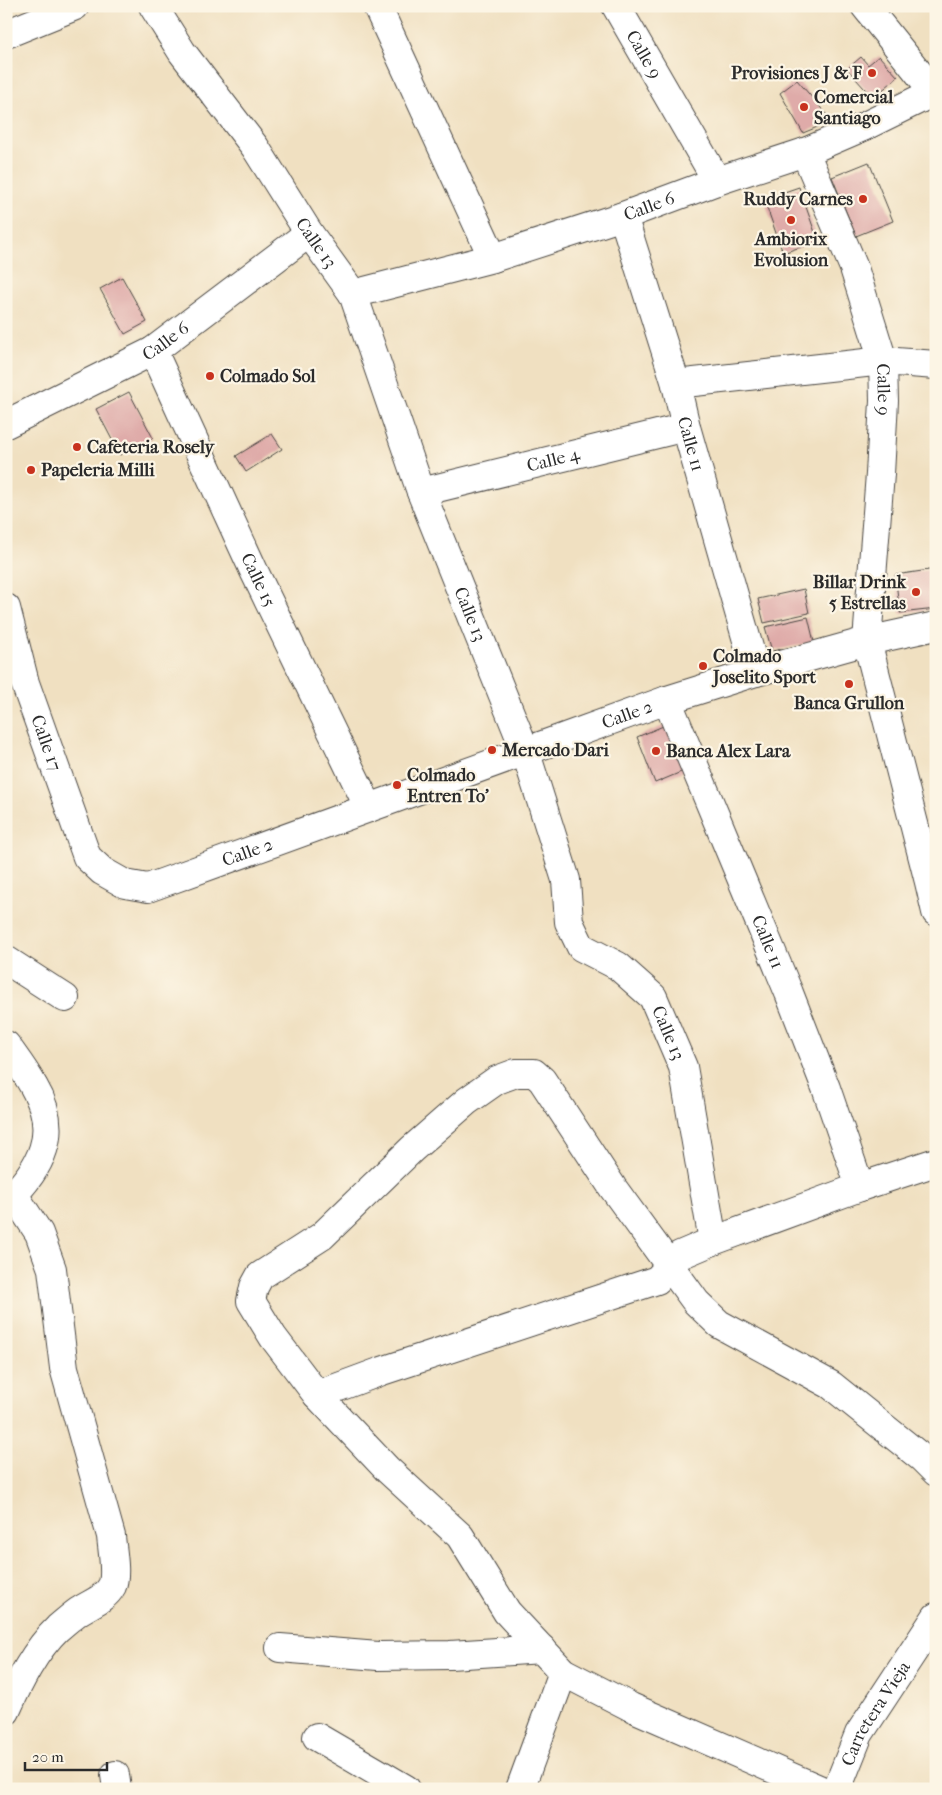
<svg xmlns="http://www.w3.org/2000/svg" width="942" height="1795" font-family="'IM FELL French Canon',serif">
<rect width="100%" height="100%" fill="#fcf5e5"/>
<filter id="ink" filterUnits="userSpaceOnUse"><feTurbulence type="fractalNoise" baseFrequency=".02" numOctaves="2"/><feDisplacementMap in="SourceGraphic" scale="10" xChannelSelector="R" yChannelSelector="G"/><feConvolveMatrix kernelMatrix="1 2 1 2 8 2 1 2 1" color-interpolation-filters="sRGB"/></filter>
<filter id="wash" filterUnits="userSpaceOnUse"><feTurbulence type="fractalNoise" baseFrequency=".0096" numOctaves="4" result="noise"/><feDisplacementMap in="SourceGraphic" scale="20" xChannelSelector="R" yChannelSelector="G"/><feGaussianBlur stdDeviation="1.12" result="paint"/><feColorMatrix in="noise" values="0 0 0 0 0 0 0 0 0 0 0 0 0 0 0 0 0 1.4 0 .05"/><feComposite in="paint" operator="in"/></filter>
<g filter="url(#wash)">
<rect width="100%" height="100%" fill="#f0e0c1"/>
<g id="blocks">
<!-- building -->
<g fill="#dfaba9">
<path d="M879,56L898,77L873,98L847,69L861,57L868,65Z"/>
<path d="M797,80L832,121L803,133L780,93Z"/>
<path d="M869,162L893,221L856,236L832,177Z"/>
<path d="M799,187L818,241L783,253L764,199Z"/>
<path d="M122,277L147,322L125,334L100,289Z"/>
<path d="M129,392L153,438L120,455L96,409Z"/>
<path d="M272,434L282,449L246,472L236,456Z"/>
<path d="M936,569V609L900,613L895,575Z"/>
<path d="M804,589L809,613L764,623L758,599Z"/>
<path d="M808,617L814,642L772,651L765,627Z"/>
<path d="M668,724L686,770L655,783L637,737Z"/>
</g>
</g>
</g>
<g filter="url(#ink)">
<use href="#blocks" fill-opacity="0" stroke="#494642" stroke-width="1"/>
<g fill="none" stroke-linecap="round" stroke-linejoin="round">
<!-- minor casing -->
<g stroke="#494642" stroke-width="30">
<g id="minor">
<path id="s1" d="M153,6L182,52L255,147L309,233L353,294L421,492L525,750L566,880L569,922L581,947L618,966L653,997L683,1067L713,1241"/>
<path d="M377,6L493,258"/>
<path id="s2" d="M616,6L717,181"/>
<path d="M865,6L934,92"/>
<path d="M6,34L75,6"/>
<path id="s3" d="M805,152L854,268L883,361L884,401L880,474L867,641L929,882L936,912"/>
<path id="s4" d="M623,216L676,384L686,427L756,672"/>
<path id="s5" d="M353,294L493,258L623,216L717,181L805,152L863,127L936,91"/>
<path id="s6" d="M153,351L254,571L369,808"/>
<path d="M676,384L883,361L936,365"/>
<path id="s7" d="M6,424L153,351L309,233"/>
<path id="s8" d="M421,492L686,427"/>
<path id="s9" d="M6,608L25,683L87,857L102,871L125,884L148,888L667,700L756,672L867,641L936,626"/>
<path id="s10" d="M667,700L789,993L826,1088L860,1187"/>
<path d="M6,960L65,998"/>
<path d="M6,1045C16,1059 26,1072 34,1087C61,1132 41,1169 6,1202"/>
<path d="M317,1395L382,1371L657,1280L680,1255L713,1241L860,1187L936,1162"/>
<path d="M280,1648L378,1656L450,1655L542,1649"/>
<path d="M6,1711C19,1682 35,1650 58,1628C65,1622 72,1616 79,1611C91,1603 105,1599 112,1586C117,1574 112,1549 111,1536L64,1368L52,1269L39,1233L14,1195"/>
<path d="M317,1737L406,1789"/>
<path d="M115,1775L117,1789"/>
<path d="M520,1789L563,1672"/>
<path d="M819,1789L631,1707L563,1672L507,1612L460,1536L388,1470L317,1395L273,1337L251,1301L254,1287L260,1276L322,1236L412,1149L467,1101L497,1080L516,1073H534L542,1080L613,1188L696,1302L719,1324L831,1385L922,1458L936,1472"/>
<path id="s11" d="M837,1789L859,1734L936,1617"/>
</g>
</g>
<!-- minor -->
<use href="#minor" stroke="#fff" stroke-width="28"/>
</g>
</g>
<!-- markers -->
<g fill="#c8321e" stroke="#fcf5e5" stroke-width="2">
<circle cx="872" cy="73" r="5"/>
<circle cx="804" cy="107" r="5"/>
<circle cx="863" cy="199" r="5"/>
<circle cx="791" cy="220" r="5"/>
<circle cx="210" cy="376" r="5"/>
<circle cx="77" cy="447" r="5"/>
<circle cx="31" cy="470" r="5"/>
<circle cx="916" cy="592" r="5"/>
<circle cx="703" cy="666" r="5"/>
<circle cx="849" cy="684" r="5"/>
<circle cx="492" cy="750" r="5"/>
<circle cx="656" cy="751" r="5"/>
<circle cx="397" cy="785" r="5"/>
</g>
<g text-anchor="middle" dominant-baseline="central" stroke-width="4.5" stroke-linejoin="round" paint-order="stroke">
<!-- street labels -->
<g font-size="18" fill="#2b2b2b" stroke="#fcf5e5">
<text stroke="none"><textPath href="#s2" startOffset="56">Calle 9</textPath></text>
<text stroke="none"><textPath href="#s5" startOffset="309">Calle 6</textPath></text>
<text stroke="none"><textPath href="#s1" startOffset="288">Calle 13</textPath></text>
<text stroke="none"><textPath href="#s7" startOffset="180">Calle 6</textPath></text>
<text stroke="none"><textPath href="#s3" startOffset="252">Calle 9</textPath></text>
<text stroke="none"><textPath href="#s4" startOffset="238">Calle 11</textPath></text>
<text stroke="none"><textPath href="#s8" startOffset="136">Calle 4</textPath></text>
<text stroke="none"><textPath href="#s6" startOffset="252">Calle 15</textPath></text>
<text stroke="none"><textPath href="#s1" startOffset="692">Calle 13</textPath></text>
<text stroke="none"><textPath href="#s9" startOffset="842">Calle 2</textPath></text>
<text stroke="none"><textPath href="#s9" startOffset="141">Calle 17</textPath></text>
<text stroke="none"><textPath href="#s9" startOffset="438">Calle 2</textPath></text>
<text stroke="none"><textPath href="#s10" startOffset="262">Calle 11</textPath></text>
<text stroke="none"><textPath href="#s1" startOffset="1172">Calle 13</textPath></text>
<text stroke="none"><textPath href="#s11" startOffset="85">Carretera Vieja</textPath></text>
</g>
<!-- poi labels -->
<g font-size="18" font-weight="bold" fill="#2b2b2b" stroke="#fcf5e5" text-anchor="start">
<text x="862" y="73" text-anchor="end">Provisiones J &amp; F</text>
<text x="814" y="97">Comercial<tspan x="814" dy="21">Santiago</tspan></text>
<text x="853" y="199" text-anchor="end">Ruddy Carnes</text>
<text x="791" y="239" text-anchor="middle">Ambiorix<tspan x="791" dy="21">Evolusion</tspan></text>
<text x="220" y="376">Colmado Sol</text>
<text x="87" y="447">Cafeteria Rosely</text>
<text x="41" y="470">Papeleria Milli</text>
<text x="906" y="582" text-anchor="end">Billar Drink<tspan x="906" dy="21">5 Estrellas</tspan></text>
<text x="713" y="656">Colmado<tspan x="713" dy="21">Joselito Sport</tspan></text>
<text x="849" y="703" text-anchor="middle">Banca Grullon</text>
<text x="502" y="750">Mercado Dari</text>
<text x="666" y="751">Banca Alex Lara</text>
<text x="407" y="775">Colmado<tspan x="407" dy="21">Entren To'</tspan></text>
</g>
</g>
<!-- margin -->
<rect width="942" height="1795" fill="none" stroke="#fcf5e5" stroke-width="25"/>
<!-- scale -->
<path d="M25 1762v8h82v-8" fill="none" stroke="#2b2b2b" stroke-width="2.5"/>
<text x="32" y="1762" font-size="15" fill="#2b2b2b" stroke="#fcf5e5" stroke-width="4" paint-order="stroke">20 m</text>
</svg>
